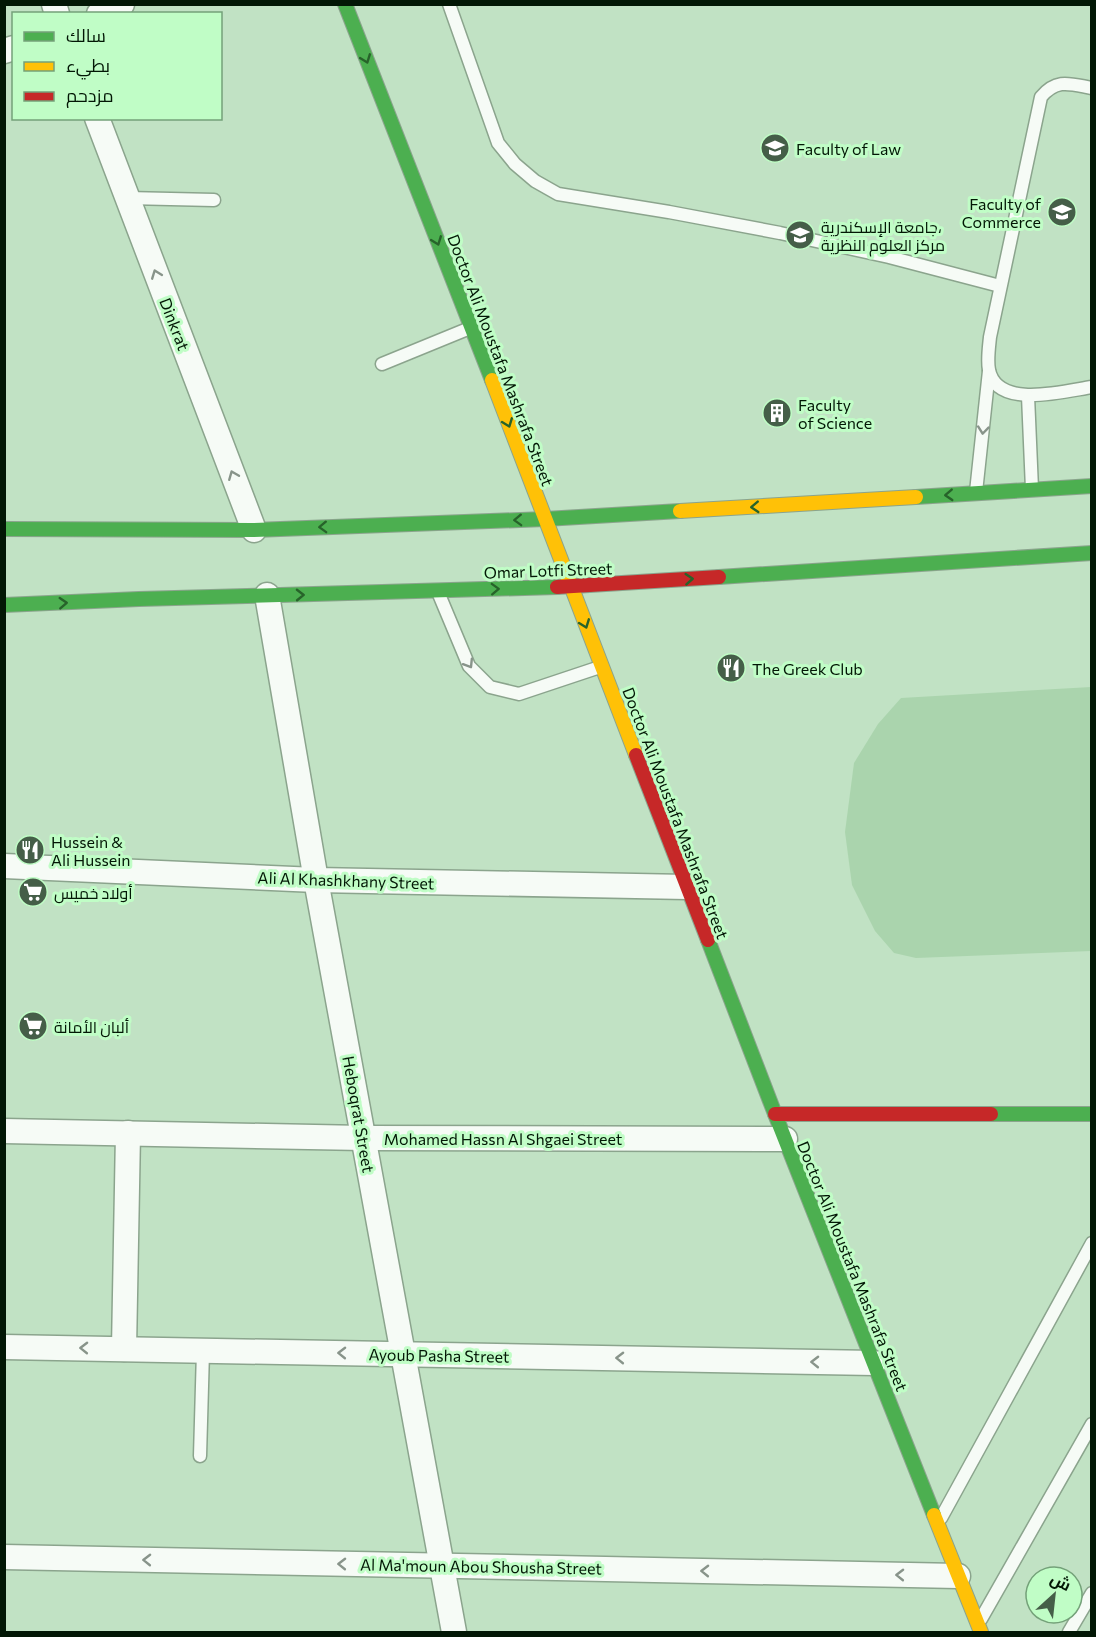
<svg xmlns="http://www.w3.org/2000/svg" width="1096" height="1637" font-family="Commissioner,Cairo,sans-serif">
<rect width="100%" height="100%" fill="#c1e2c4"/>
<!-- green -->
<path fill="#aad4ad" d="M1091,687V951L916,958L894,953L875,931L852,885L845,832L854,763L878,724L901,698Z"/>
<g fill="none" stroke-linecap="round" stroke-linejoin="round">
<!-- lane casing -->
<g stroke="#8ba48d" stroke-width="15">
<g id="lane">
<path d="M449,4L498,143L515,164L535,181L558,194L669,212L780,233L889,257L1000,286"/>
<path d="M1092,88C1070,84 1057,78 1041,97L990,337C989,347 987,360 989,370C997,410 1065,391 1092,387"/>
<path d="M127,198L214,200"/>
<path d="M382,364L470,328"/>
<path d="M1028,396L1032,489"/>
<path d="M976,492L989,371"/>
<path d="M438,592L469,666L490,687L519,694L600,667"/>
<path d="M200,1456L203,1351"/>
<path d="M941,1518L1092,1243"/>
<path d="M981,1619L1092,1424"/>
<path d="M1069,1632L1092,1593"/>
</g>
</g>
<!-- street casing -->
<g stroke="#8ba48d" stroke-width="27">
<g id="street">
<path d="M54,4L57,14"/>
<path d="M99,14L122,4"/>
<path d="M4,51L14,48"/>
<path d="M97,118L254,530"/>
<path d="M267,595L316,880L454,1632"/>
<path d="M4,866L316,880L687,887"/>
<path d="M4,1131L363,1138L785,1139"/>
<path d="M4,1347L874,1363"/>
<path d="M124,1349L128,1133"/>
<path d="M4,1557L958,1576"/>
</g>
</g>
<!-- fast casing -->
<g stroke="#8ba48d" stroke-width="16">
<g id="fast">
<path d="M345,4L492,380"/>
<path d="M916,497L1092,486"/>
<path d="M4,529L254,530L545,519L680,511"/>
<path d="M719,577L1092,553"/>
<path d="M4,605L139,599L557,587"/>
<path d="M708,940L775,1114L934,1515"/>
<path d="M991,1114H1092"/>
</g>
</g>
<!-- slow casing -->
<g stroke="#8ba48d" stroke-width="16">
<g id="slow">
<path d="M492,380L636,755"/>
<path d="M680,511L916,497"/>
<path d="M934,1515L981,1632"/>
</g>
</g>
<!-- jam casing -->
<g stroke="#8ba48d" stroke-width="16">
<g id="jam">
<path d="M557,587L719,577"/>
<path d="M636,755L708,940"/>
<path d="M775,1114H991"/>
</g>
</g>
<!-- lane -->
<use href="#lane" stroke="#f6fbf6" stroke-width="12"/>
<!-- street -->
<use href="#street" stroke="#f6fbf6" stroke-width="24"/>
<!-- fast -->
<use href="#fast" stroke="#4caf50" stroke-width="14"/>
<!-- slow -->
<use href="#slow" stroke="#ffc107" stroke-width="14"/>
<!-- jam -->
<use href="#jam" stroke="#c62828" stroke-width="14"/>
</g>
<!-- one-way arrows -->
<defs><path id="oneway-chevron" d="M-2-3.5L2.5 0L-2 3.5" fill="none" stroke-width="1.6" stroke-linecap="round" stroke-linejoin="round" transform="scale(1.5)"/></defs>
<g stroke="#27632a">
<use href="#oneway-chevron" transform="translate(366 59) rotate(69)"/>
<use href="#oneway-chevron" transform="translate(437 241) rotate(69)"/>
<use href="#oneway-chevron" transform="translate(508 423) rotate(69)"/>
<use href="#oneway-chevron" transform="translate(949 495) rotate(177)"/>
<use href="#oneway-chevron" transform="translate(755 507) rotate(177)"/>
<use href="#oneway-chevron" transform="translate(518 520) rotate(178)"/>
<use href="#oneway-chevron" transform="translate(323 527) rotate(178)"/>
<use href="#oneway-chevron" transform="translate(689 579) rotate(-4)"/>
<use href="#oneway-chevron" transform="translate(495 589) rotate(-2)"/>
<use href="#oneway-chevron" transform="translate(300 595) rotate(-1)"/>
<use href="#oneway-chevron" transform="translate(63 603) rotate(-3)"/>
<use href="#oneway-chevron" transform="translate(585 624) rotate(69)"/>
</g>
<g stroke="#88948a">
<use href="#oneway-chevron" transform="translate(156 274) rotate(-111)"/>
<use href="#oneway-chevron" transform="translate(983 430) rotate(96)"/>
<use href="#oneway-chevron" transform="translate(233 475) rotate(-112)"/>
<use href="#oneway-chevron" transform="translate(469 664) rotate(58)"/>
<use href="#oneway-chevron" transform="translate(84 1348) rotate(-179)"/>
<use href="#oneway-chevron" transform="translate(342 1353) rotate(-179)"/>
<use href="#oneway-chevron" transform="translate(620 1358) rotate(-179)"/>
<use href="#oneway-chevron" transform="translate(815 1362) rotate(-179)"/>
<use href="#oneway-chevron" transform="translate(147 1560) rotate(-179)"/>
<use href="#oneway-chevron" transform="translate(342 1564) rotate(-179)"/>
<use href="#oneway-chevron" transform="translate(705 1571) rotate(-179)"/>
<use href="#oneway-chevron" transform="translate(900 1575) rotate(-179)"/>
</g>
<!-- icons -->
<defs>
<g id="university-disc" transform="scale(1.5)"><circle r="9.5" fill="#455e48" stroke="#c0fdc6"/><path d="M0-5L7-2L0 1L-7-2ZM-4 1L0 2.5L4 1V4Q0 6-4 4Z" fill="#fff"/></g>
<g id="building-disc" transform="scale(1.5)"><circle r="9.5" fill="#455e48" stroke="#c0fdc6"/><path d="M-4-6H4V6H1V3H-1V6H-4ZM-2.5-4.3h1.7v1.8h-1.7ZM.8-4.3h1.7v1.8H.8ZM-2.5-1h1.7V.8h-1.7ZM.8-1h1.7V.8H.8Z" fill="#fff"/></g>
<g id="restaurant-disc" transform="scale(1.5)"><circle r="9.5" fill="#455e48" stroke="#c0fdc6"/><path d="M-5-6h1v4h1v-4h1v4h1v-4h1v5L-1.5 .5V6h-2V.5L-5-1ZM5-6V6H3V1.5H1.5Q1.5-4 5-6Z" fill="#fff"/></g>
<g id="supermarket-disc" transform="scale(1.5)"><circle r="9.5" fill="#455e48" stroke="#c0fdc6"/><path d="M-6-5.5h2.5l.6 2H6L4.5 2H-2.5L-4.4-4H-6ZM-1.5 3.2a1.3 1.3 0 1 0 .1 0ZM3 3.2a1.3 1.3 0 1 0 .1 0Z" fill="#fff"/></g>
</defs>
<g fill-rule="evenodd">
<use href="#university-disc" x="775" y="148"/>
<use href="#university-disc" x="1062" y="212"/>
<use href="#university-disc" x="800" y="235"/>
<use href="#building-disc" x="777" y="413"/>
<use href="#restaurant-disc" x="731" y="668"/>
<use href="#restaurant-disc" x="30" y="850"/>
<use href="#supermarket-disc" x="33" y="892"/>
<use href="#supermarket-disc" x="33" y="1026"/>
</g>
<g text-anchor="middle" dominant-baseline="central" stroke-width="6" stroke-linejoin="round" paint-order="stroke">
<!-- poi labels -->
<g font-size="16" fill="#021705" stroke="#c0fdc6" text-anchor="start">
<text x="796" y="148">Faculty of Law</text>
<text x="1041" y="203" text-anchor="end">Faculty of<tspan x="1041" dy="18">Commerce</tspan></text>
<text x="821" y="226">جامعة الإسكندرية،<tspan x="821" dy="18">مركز العلوم النظرية</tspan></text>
<text x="798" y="404">Faculty<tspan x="798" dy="18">of Science</tspan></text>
<text x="752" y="668">The Greek Club</text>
<text x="51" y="841">Hussein &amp;<tspan x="51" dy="18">Ali Hussein</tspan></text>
<text x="54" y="892">أولاد خميس</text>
<text x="54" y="1026">ألبان الأمانة</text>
</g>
<!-- street labels -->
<g font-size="16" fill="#021705" stroke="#c0fdc6">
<text transform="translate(175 324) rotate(69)">Dinkrat</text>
<text transform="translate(501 360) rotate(69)">Doctor Ali Moustafa Mashrafa Street</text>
<text transform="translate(548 570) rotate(-2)">Omar Lotfi Street</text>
<text transform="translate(676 813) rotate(69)">Doctor Ali Moustafa Mashrafa Street</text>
<text transform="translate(346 880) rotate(2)">Ali Al Khashkhany Street</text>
<text transform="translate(359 1114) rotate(80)">Heboqrat Street</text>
<text x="503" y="1138">Mohamed Hassn Al Shgaei Street</text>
<text transform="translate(853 1266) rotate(68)">Doctor Ali Moustafa Mashrafa Street</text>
<text transform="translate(439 1355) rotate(1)">Ayoub Pasha Street</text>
<text transform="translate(481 1566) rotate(1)">Al Ma'moun Abou Shousha Street</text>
</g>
</g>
<!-- border -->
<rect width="1096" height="1637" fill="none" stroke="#021705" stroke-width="12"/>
<!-- legend -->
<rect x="12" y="12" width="210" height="108" fill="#c0fdc6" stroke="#74a179" stroke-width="1.5"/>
<rect x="24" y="32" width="30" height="9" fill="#4caf50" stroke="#74a179" stroke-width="1.5"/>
<text x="66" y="42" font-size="18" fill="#021705">سالك</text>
<rect x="24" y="62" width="30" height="9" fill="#ffc107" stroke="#74a179" stroke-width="1.5"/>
<text x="66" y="72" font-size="18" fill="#021705">بطيء</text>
<rect x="24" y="92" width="30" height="9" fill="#c62828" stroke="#74a179" stroke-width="1.5"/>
<text x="66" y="102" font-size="18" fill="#021705">مزدحم</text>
<!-- north arrow -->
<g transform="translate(1054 1595) rotate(27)"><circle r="28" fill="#c0fdc6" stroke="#74a179" stroke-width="1.5"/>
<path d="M0-4.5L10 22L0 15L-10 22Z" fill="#455e48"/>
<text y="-9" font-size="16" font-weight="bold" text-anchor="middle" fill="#021705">ش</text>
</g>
</svg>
